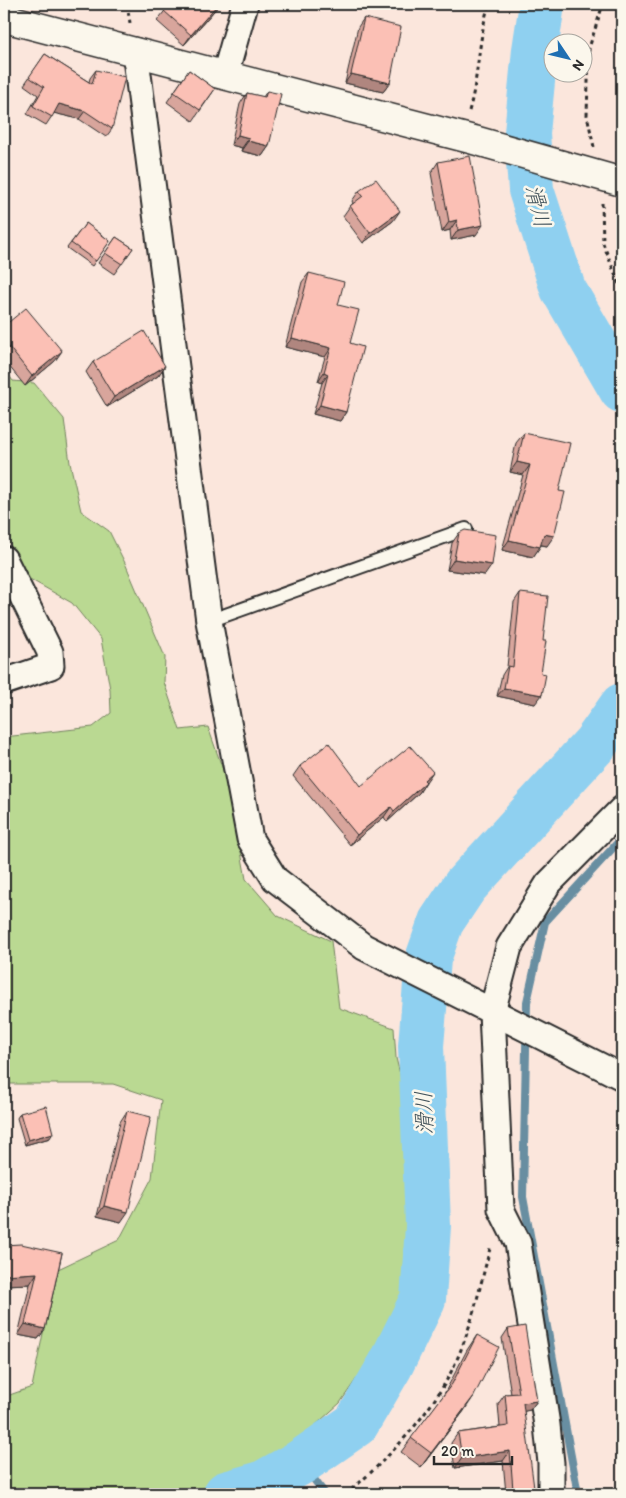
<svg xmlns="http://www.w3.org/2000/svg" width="626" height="1498" font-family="Itim,'Klee One',sans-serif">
<rect width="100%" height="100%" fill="#fbe6dc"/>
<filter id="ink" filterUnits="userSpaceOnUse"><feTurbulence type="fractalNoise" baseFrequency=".02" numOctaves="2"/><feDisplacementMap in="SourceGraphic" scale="10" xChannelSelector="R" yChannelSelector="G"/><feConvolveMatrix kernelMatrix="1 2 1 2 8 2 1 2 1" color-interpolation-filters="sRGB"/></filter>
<g filter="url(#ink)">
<!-- green -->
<path fill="#bad992" stroke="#72825e" d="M4,369L13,381L34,383L64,419L70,463L81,511L109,531L125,563L165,657L164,682L180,730L208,727L229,787L246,879L278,916L331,941L339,1008L394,1028L396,1058L412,1124L411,1206L402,1293L378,1347L340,1403L280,1457L208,1488L178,1494H4V1397L32,1387L56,1270L119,1240L152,1178L161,1100L113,1084H4V737L93,727L111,713L110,689L101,639L72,603L28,578L4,533Z"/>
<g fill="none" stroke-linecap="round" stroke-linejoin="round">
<!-- stream -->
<g stroke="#678ea1" stroke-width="8">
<path d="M301,1462L325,1494"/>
<path d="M578,1494L523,1197L527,1002L545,922L622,838"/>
</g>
<!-- river -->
<g stroke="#8fd0f0" stroke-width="46">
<path d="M542,4L535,50L527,133L531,190L563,289L622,390"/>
<path d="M226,1494L262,1484L301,1462L356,1424L390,1366L423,1299L428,1226L421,1046L428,959L441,922L465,886L595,744L622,706"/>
</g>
<!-- lane casing -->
<g stroke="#2b2b2b" stroke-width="16">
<path id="lane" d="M209,621L466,529"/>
</g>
<!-- street casing -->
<g stroke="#2b2b2b" stroke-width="29">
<g id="street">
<path d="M135,51L209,621L250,839L275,879L364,947L622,1077"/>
<path d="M225,75L245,4"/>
<path d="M4,559L50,652L51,666L4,682"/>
<path d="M551,1494V1463L547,1425L518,1243L501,1209L492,1012L509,947L548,884L622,809"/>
</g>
</g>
<!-- secondary casing -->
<g stroke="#2b2b2b" stroke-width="31">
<path id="secondary" d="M4,18L474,140L622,182"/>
</g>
<!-- path -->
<g stroke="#2b2b2b" stroke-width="3" stroke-dasharray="4 4" stroke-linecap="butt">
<path d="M127,4L130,23"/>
<path d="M469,111C479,76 478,39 489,4"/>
<path d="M594,147L587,115L589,48L603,4"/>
<path d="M602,203L603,243L622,292"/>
<path d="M346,1494C389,1459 440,1405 460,1352C474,1318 481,1281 491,1245"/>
</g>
<!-- lane -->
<use href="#lane" stroke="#fbf7ec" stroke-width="12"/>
<!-- street -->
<use href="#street" stroke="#fbf7ec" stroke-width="25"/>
<!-- secondary -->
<use href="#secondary" stroke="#fbf7ec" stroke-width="28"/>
</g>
<!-- wall -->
<g fill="#d8a59c" stroke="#2b2b2b">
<path d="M170,4H220L184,45L157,21Z"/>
<path d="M364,18L390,83L383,92L345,83L358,27Z"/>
<path d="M45,54L89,82L90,78L96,70L112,129L106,137L79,119L54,113L46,125L27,114L38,95L24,85Z"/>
<path d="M189,70L215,89L193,121L167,102Z"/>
<path d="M267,91L269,146L262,156L241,151L242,148L231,145L240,104L247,93L263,97Z"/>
<path d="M438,162L476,235L451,240L450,230L442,232L431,173Z"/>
<path d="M359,191L393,221L363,243L343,216L350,206L353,203L352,201Z"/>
<path d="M86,223L110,241L92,266L67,248Z"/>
<path d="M116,237L133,248L114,274L98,263Z"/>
<path d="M309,273L338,305L350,343L346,412L340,421L313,414L322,383L318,381L325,357L285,347L302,282Z"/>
<path d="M4,326L55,361L25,386L4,360Z"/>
<path d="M93,362L165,366L158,376L107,407L86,372Z"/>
<path d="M524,433L559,491L547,546L541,545L533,557L502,550L523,475L510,472L516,443Z"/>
<path d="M459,533L485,575L447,570L452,543Z"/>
<path d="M520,593L543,641L535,704L497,696L502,675L507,667L514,602Z"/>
<path d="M300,766L361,786L426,782L419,793L387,822L384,817L350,845L293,776Z"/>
<path d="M127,1111L121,1222L97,1216L120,1122Z"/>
<path d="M20,1113L50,1138L25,1145L17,1118Z"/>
<path d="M62,1253L45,1329L38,1339L18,1335L30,1284L4,1285Z"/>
<path d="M508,1329L537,1401L530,1410L524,1411L530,1494H506L503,1461L455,1468L451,1443L458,1433L500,1427L498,1404L505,1394H511L502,1338Z"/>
<path d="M477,1335L464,1411L421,1467L401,1452L443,1396L467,1350Z"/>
</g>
<!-- shaded-wall -->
<g fill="#b0867f" stroke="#2b2b2b">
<path d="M218,4H220L184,45L191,35Z"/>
<path d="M351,74L390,83L383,92L345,83Z"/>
<path d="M59,104L85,111L79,119L53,113Z"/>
<path d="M238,135L249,138L242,148L231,145Z"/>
<path d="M248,141L269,146L262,156L241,151Z"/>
<path d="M400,211L393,221L363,243L370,233Z"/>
<path d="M457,220L450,230L442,232L449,222Z"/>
<path d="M483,225L476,235L451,240L458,230Z"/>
<path d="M292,338L331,348L325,357L285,347Z"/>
<path d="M62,351L55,361L25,386L32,376Z"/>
<path d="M165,366L158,376L107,407L114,397Z"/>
<path d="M324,372L328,374L322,383L318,381Z"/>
<path d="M320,405L346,412L340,421L313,414Z"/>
<path d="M517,462L530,465L523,475L510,472Z"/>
<path d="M544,534L554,536L547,546L537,544Z"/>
<path d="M509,540L540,547L533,557L502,550Z"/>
<path d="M454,559L492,565L485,575L447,570Z"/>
<path d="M504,688L542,695L535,704L497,696Z"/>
<path d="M433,772L426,782L417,790L424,780Z"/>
<path d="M426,782L419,793L387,822L394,811Z"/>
<path d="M391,807L384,817L350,845L357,835Z"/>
<path d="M53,1133L50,1138L25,1145L28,1140Z"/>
<path d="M104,1206L128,1212L121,1222L97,1216Z"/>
<path d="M37,1273L30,1284L4,1285V1275Z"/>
<path d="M25,1324L45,1329L38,1339L18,1335Z"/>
<path d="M474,1396L464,1411L421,1467L431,1453Z"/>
<path d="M537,1401L530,1410L517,1413L523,1403Z"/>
<path d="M510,1451L503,1461L455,1468L462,1458Z"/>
<path d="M534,1488L530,1494H511L513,1490Z"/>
</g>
<!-- building -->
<g fill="#fbc0b5" stroke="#2b2b2b">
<path d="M170,4H218L191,35L164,11Z"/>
<path d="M364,18L401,27L390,83L351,74Z"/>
<path d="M45,54L92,84L96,70L125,77L112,129L85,111L59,104L52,117L33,106L44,87L29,77Z"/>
<path d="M189,70L215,89L200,110L174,92Z"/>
<path d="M267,91L281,94L269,146L248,141L249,138L238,135L247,93L265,97Z"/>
<path d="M470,156L483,225L458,230L457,220L449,222L438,162Z"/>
<path d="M376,179L400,211L370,233L350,206L363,196L359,191Z"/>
<path d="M86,223L110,241L96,261L71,243Z"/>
<path d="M116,237L133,248L122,264L105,253Z"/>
<path d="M309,273L344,282L338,305L359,310L350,343L363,347L346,412L320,405L328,374L324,372L331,348L292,338Z"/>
<path d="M26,308L62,351L32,376L4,341V326Z"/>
<path d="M144,331L165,366L114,397L93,362Z"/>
<path d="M524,433L570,443L559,491L565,492L554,536L544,534L540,547L509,540L530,465L517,462Z"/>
<path d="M465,530L496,535L492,565L454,559L459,533Z"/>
<path d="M520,593L548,596L543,641H546L541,673L546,674L542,695L504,688L508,666L513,667Z"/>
<path d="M329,743L361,786L410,746L433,772L424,780L426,782L394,811L391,807L357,835L300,766Z"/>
<path d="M46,1106L53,1133L28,1140L20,1113Z"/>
<path d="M127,1111L151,1117L128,1212L104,1206Z"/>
<path d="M21,1244L62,1253L45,1329L25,1324L37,1273L4,1275V1245Z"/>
<path d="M525,1326L537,1401L523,1403L534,1488L513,1490L510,1451L462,1458L458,1433L508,1426L505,1394L519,1393L508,1329Z"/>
<path d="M477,1335L499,1347L474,1396L431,1453L411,1438L452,1384Z"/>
</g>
</g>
<g text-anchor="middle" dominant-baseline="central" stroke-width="5" stroke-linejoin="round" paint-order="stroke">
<!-- water labels -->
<g font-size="22" font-style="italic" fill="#44545c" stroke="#fbf7ec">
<text transform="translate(538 206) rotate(76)">滑川</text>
<text transform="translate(424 1113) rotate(-92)">滑川</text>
</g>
</g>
<!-- margin -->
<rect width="626" height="1498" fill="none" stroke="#fbf7ec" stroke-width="20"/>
<rect x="10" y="10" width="606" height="1478" fill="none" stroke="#2b2b2b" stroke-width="2" filter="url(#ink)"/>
<!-- north arrow -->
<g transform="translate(568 58) rotate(125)"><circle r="24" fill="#fbf7ec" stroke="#a8a59f"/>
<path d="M0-4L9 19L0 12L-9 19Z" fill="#1f6fb2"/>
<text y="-8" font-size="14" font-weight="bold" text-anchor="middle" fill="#2b2b2b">N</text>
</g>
<!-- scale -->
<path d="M434 1456v8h78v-8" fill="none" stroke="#2b2b2b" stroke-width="2.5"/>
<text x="441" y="1456" font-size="15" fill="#2b2b2b" stroke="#fbf7ec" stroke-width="4" paint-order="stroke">20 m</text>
</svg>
